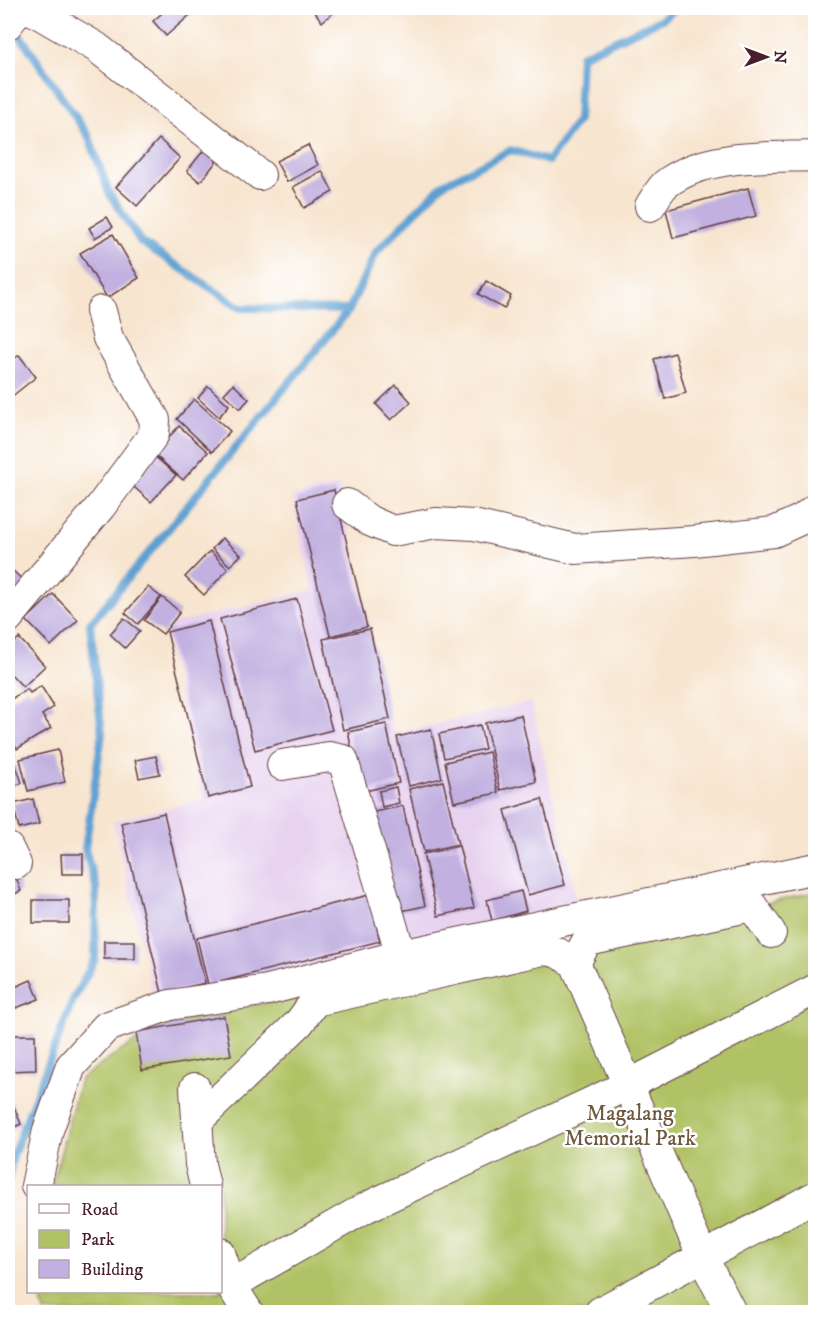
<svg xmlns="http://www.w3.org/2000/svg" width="823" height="1320" font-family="'IM FELL DW Pica',serif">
<rect width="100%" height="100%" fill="#fff"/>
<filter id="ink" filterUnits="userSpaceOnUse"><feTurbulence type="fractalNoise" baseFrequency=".0167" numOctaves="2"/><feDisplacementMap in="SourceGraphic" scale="12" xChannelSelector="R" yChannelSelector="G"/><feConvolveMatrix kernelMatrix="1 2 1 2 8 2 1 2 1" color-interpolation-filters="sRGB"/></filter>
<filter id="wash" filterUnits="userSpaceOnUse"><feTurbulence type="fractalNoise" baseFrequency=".008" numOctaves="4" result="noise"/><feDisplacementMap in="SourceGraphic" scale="24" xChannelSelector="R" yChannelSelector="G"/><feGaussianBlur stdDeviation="1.35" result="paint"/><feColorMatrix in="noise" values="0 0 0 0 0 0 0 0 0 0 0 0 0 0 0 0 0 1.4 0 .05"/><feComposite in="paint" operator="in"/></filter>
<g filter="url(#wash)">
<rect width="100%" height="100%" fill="#f7e5cf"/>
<!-- built -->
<path fill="#e7d2ef" d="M339,485L393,734L531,702L578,903L155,1003L113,821L203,800L165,633L172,624L313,590L292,497Z"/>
<!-- green -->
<path fill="#b0c265" stroke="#7d7048" stroke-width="1.5" d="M815,892V1312H44L39,1292H220V1186H52L80,1079L170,1018L489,968Z"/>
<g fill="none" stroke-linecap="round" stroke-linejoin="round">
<!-- stream -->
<g stroke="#5fa0d2" stroke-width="8">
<path d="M13,25L89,137L109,193L141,242L241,308L349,310"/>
<path d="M8,1180L13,1155L73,1000L95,959L96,887L85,849L102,734L90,624L349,310L376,252L443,184L511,150L548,161L578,120L581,56L662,19L676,8"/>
</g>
</g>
<g id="blocks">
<!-- building -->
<g fill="#c1b0e0">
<path d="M168,8H198L166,36L153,21Z"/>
<path d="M312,8H339L322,22Z"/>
<path d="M159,139L180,158L137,206L116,187Z"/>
<path d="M308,145L318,165L287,182L276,161Z"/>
<path d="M204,150L217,161L200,182L187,171Z"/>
<path d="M322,171L333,192L304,208L293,187Z"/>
<path d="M748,188L756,216L673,238L666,210Z"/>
<path d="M107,217L113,227L95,238L89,228Z"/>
<path d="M113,234L139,278L107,298L80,253Z"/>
<path d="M486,281L511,296L504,309L478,294Z"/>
<path d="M675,353L686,393L665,399L654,359Z"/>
<path d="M19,355L36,377L10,398L8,395V364Z"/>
<path d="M233,384L249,399L240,409L224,394Z"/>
<path d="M396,385L411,402L391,420L376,404Z"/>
<path d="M208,386L229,405L219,417L198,398Z"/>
<path d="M194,399L230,431L212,452L177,419Z"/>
<path d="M179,426L208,452L183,480L154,454Z"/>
<path d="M151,453L176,475L151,502L127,481Z"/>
<path d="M334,490L367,627L330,636L297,499Z"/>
<path d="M222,538L241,555L230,566L212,549Z"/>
<path d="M210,551L228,569L204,595L185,577Z"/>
<path d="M11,569L27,584L8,601V572Z"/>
<path d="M148,587L161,597L138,624L125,613Z"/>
<path d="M53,594L78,620L51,646L26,620Z"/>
<path d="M162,597L180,612L163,634L144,620Z"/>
<path d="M297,599L332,730L255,750L220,619Z"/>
<path d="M124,618L140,631L125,648L110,634Z"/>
<path d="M209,621L250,787L208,798L167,632Z"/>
<path d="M370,629L390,719L343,730L323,639Z"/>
<path d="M19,638L45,666L23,687L8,671V648Z"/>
<path d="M41,686L54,707L42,715L51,728L17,749L8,734V701L27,689L30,693Z"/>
<path d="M521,715L536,782L500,790L485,723Z"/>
<path d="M386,724L399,783L361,792L348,732Z"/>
<path d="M480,725L485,749L444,758L439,734Z"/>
<path d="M431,729L442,778L409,786L397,737Z"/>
<path d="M8,741L15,755L8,759Z"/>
<path d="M58,750L65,782L28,791L20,759Z"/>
<path d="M489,752L498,793L454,802L445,762Z"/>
<path d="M156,756L160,774L139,778L135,760Z"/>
<path d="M16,765L22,783L8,788V768Z"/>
<path d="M443,781L458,844L424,852L409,789Z"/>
<path d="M396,787L399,803L382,807L379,791Z"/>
<path d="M33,799L39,824L19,829L13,804Z"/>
<path d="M542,799L565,885L528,895L505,810Z"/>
<path d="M403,806L425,906L391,913L369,813Z"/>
<path d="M164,813L205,983L162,993L121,823Z"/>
<path d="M459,846L474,908L438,916L423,854Z"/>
<path d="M61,854H83V874H62Z"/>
<path d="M12,866L21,891L10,896L8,868Z"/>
<path d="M521,891L526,911L492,921L487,900Z"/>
<path d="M369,895L380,941L208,985L197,938Z"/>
<rect x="33" y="900" width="36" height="23"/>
<rect x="104" y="941" width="31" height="18"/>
<path d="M31,980L39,999L16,1008L8,990Z"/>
<path d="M224,1016L231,1055L142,1070L136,1032Z"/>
<path d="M8,1035H35L36,1070L8,1071Z"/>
<path d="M12,1102L21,1124L8,1130V1104Z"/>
</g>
</g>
</g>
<g filter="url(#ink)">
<use href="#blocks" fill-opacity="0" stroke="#643d44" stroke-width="1.5"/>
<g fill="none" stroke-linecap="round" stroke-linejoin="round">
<!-- minor casing -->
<g stroke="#643d44" stroke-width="32">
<g id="minor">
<path d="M29,8L96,47L260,175"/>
<path d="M8,24L20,8"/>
<path d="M650,206C655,199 660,188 667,183C707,153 768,158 816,156"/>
<path d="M347,504L370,521L393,531L436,523L474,525L575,549L694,541L774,532L802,519L816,508"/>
<path d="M8,618L101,506L154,434L155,420L108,338L101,311"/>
<path d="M282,765L329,757L343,760L401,955"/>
<path d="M8,848L16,864"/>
<path d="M575,963L587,941L752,906L771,933"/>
<path d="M195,1088L200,1164L205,1186"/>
<path d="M197,1121L299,1023L315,1001L543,950L556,952L575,963L703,1258L731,1312"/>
<path d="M36,1186L48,1130L71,1066L106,1027L170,1005L268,990L401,955L816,868"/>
<path d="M220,1253L231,1285L248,1312"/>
<path d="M231,1285L365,1208L628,1085L816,989"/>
<path d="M600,1312L816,1196"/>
</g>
</g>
<!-- minor -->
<use href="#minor" stroke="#fff" stroke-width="30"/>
</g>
</g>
<g text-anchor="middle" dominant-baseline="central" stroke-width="5" stroke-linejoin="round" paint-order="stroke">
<!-- park labels -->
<g font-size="22" fill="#6e583f" stroke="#fff">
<text x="630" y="1113">Magalang<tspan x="630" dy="25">Memorial Park</tspan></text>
</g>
</g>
<!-- margin -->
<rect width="823" height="1320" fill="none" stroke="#fff" stroke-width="30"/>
<!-- legend -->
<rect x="27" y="1185" width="195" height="108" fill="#ffffff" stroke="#b7a5aa" stroke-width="1.5"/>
<rect x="39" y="1204" width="30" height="9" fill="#ffffff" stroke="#b7a5aa" stroke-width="1.5"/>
<text x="81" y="1215" font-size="18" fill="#4a1f2b">Road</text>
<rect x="39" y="1230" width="30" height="18" fill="#b0c265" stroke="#b7a5aa" stroke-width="1.5"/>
<text x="81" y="1245" font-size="18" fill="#4a1f2b">Park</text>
<rect x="39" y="1260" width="30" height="18" fill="#c1b0e0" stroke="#b7a5aa" stroke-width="1.5"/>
<text x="81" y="1275" font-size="18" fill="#4a1f2b">Building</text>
<!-- north arrow -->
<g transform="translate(766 57) rotate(90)" stroke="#ffffff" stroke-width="4.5" paint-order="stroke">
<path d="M0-4.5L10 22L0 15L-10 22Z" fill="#4a1f2b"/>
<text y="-9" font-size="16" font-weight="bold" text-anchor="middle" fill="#4a1f2b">N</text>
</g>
</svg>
